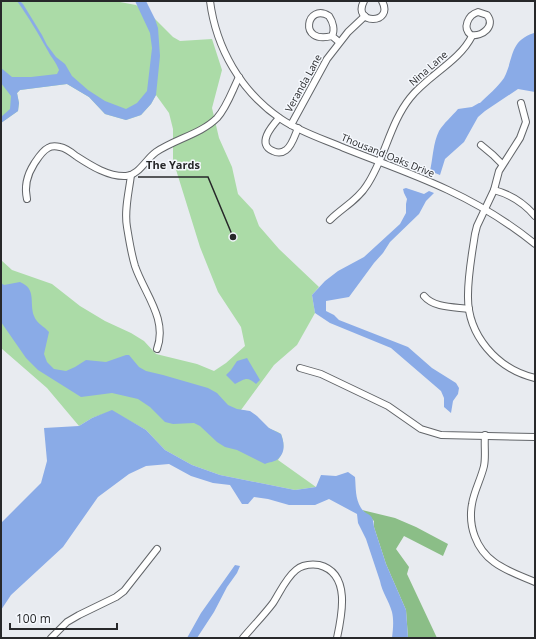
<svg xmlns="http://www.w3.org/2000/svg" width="536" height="639" font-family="'Open Sans',sans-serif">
<rect width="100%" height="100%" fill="#e8ebf0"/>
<!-- green -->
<path fill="#abdba7" d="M1,1H118L120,2L136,5L155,19L173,37L180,41L212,39L222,70L212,108L219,138L232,167L238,194L253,210L259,226L279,249L319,287L312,295L315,313L297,345L274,365L241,410C256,412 256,418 267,427C271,430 277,431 281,434C285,444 284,451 278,460L316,487L295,490L220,475L192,465L165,450L146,430L112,411L92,418L79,426L47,388L1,348V260L12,270L52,284L80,306L105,321L131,333L144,341L156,354L197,364L214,371L226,363L245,346L241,327L218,292L200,247L173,160V129L169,113L156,95L151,104L141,115L126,120L105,114L89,97L67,84L20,90L17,93L19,103L18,111L1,123Z"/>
<!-- forest -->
<path fill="#8bbe87" d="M362,510L395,518L416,527L448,544L443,556L404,536L396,549L409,567L407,574L437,638H408L406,610L386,564L374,527V521Z"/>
<!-- water -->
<g fill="#8aabe7">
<path d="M17,1H20L23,4L42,35L47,45L56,57L65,64L72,76L88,90L105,101L126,109L137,103L147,91L152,48L150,33L135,1H146L155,19L158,28L160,56L156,95L151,104L141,115L126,120L105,114L89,97L67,84L20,90L17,93L19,103L18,111L1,123V117L10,109L11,96L1,83V68L12,77H31L57,74L59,70C56,62 51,57 48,51C38,33 29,18 17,1Z"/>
<path d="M534,33H535V92L518,89L485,111L478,117L464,142L445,159L440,175L430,171C433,158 433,143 439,131C444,123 452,116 458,109L472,107L479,103H480C488,95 498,87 504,78C514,59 509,41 534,33Z"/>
<path d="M406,188L424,194L429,191L434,193L426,201L419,214L390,242L383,253L374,263L349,297L326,301V311L334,315L339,320L408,347L432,368L456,383L459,388L458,394L453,401L451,413L444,407V398L441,391L391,348L330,323L315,313L312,295L325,281L338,271L364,257L400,224L406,213V204L407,199L404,193L403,189Z"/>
<path d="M20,282C37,289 29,302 34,316C37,324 44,326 49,332L44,354L47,362L54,369L66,371L75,367L86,360L106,362L126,355H129L139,367L146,371L163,375L208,388L217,393L228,405L237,409L250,411L257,416L269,428L281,434C284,442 286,452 278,459C275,462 269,462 265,464L237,450L225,447L217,442L200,426L194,423L173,424L165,422L150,407L138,399L112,393L81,397L38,370L26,358L1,322V283L4,285Z"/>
<path d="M247,358L260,380L256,384C247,376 245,379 235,384L226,375L231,370L237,361Z"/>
<path d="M112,410L146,430L165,450L192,465L220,475L295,490L316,487L321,475L336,476L348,472L355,477C356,488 355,498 361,508C367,517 373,511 374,527L386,564L406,610L408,638H392C393,629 394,621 392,612C389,601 382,592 380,581L366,539L358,523L357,514L329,499L315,505H289L268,499L254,497L248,504H242L230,485L213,483L191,476L169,464L146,466L129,474L98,497L63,547L11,595L1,610V523L41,483L47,461L44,428L79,426L92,418Z"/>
<path d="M235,565L240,566L237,573L227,587L214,612L197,638H187L201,613Z"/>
</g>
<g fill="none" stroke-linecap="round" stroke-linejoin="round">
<!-- minor casing -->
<g stroke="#626569" stroke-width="8">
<g id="minor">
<path d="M210,1C216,48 241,92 281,119C300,132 323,139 344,148C379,162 414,174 448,190C478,204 509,223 535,244"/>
<path d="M364,1C351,25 395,25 382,1"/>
<path d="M478,12L487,15C496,26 482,37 471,35C462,28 468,15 478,12Z"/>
<path d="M332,36C335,30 333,22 329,16C307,2 297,45 332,36L339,42"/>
<path d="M521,103L526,122L520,138L499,171L494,190L477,226L475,234C472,254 468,274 468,295C467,335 497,369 535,378"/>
<path d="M279,118C272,126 256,144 273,151C277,153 282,153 286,150C292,146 295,135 298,128"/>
<path d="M291,125L327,59L348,32L365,16"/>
<path d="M481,145L493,155L502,164"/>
<path d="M131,175C129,192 124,210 127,227C129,239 131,253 135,266C144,293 168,319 157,349"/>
<path d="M494,190C509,194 524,203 535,216"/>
<path d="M27,199C24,186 27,175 34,164C38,158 42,151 48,148C51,146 56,146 60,147C66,148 71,152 76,156C90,165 108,177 126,176C139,175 146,159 156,152C175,139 201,134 217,118C227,107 232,91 239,77"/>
<path d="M330,220C342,208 358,200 367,185C385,158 390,123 410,98C428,75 459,62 472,36"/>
<path d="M424,296C434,308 454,307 469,309"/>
<path d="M300,368L321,374L388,406L421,429L441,435L535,437"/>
<path d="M485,435C484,445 486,457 484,466C481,479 474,491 472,504C468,526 476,549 494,562C506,571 521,576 535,582"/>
<path d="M51,638L67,622L79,615L116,597L124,591L157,549"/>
<path d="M243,638C253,626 264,615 273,603C280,592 286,578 296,570C302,565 311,564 319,565C351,573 342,615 337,638"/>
</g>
</g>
<!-- minor -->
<use href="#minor" stroke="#fff" stroke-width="6"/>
</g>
<g text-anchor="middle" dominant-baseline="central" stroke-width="3" stroke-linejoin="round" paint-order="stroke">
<!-- street labels -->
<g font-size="10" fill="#27282a" stroke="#f5f8fd">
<text transform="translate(428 68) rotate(-41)">Nina Lane</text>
<text transform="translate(303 83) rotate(-61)">Veranda Lane</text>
<text transform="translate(388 155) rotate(22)">Thousand Oaks Drive</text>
</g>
</g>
<!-- callouts -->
<path fill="none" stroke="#27282a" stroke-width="1.5" d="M233 237L208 177H138"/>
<circle fill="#27282a" stroke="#f5f8fd" stroke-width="1.5" cx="233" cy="237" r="4"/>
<g font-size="11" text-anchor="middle" font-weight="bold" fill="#27282a" stroke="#f5f8fd" stroke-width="3" stroke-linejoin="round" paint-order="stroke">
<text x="173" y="169">The Yards</text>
</g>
<!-- border -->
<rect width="536" height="639" fill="none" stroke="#27282a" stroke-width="4"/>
<!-- scale -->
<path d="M10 623v6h107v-6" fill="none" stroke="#27282a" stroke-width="2"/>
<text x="16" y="623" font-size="12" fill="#27282a" stroke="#f5f8fd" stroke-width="3" paint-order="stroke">100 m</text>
</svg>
